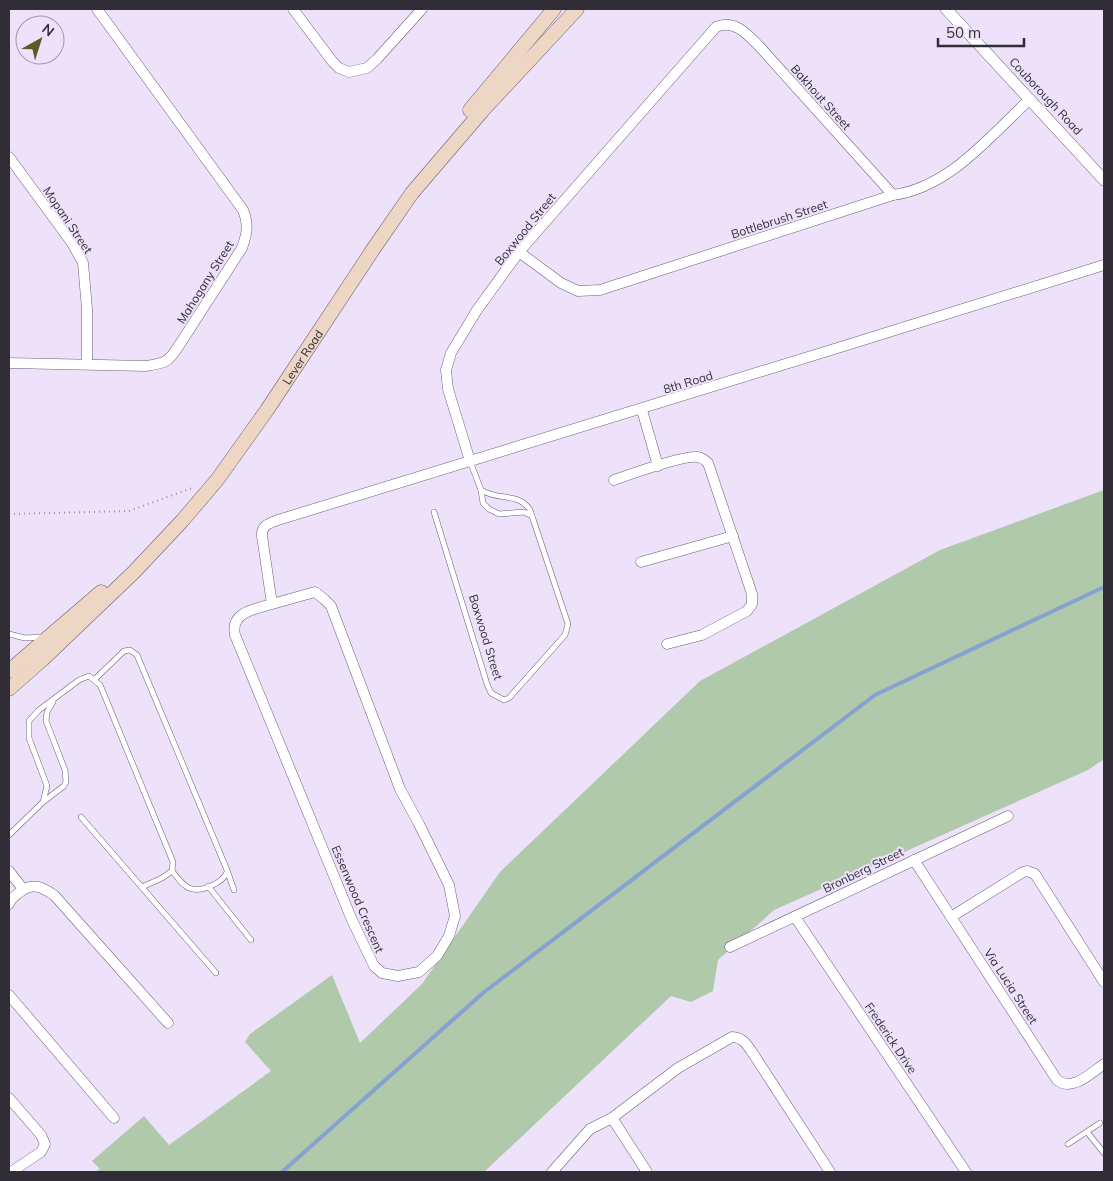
<svg xmlns="http://www.w3.org/2000/svg" width="1113" height="1181" font-family="Mulish,sans-serif">
<rect width="100%" height="100%" fill="#eee2fb"/>
<!-- green -->
<path fill="#afc9aa" d="M1104,490V759L1088,770L774,910L718,960L713,991L691,1002L671,996L484,1172H95L100,1169L92,1161L144,1116L169,1145L271,1071L245,1042L250,1034L332,975L360,1043L422,984L500,872L700,681L940,550Z"/>
<g fill="none" stroke-linecap="round" stroke-linejoin="round">
<!-- stream -->
<path stroke="#85a2d1" stroke-width="4" d="M282,1172L483,993L875,695L1104,587"/>
<!-- service casing -->
<g stroke="#695f74" stroke-width="6">
<g id="service">
<path d="M470,461L481,490L483,503L489,509L499,514L524,512L532,516"/>
<path d="M434,512L487,684L491,693L504,700L509,698L565,635L568,624L530,510C519,492 498,501 481,490"/>
<path d="M9,634L25,638L43,637"/>
<path d="M95,679L124,651L130,650L137,655L227,870L234,890"/>
<path d="M43,802L47,786L29,738V721L39,710L79,680L89,676L100,685L103,692L173,862L172,871L162,878L142,887"/>
<path d="M81,817L216,973"/>
<path d="M9,835L43,802L64,786L66,782L65,770L46,721L47,712L53,702"/>
<path d="M172,871C177,877 182,885 189,888C201,893 223,883 227,872"/>
<path d="M208,886L251,940"/>
<path d="M1087,1132L1104,1153"/>
<path d="M1068,1144L1100,1123"/>
</g>
</g>
<!-- minor casing -->
<g stroke="#695f74" stroke-width="11">
<g id="minor">
<path d="M293,9L332,61L339,68L349,72L367,68L377,59L422,9"/>
<path d="M9,157L72,243L83,263L87,309V364"/>
<path d="M519,252L561,283L578,291L600,290L893,195C949,188 990,136 1030,99"/>
<path d="M9,363L146,366C164,363 168,363 178,347L242,248C247,234 249,224 243,210L97,9"/>
<path d="M642,410L658,466"/>
<path d="M470,461L448,389L446,370L451,353L477,310L519,252L716,27C734,19 747,34 759,46L893,195"/>
<path d="M614,480C631,474 683,455 698,457C702,458 705,460 708,463L752,594V604L747,611L702,635L667,644"/>
<path d="M641,562L733,536"/>
<path d="M272,604L315,592L324,599L331,606L400,789L419,824L449,885L455,916L449,936L437,956L419,972L398,976L382,973L374,966L352,920L235,635C230,612 255,609 272,604L262,536C261,525 270,523 278,520C554,436 829,351 1104,265"/>
<path d="M914,860L1057,1080C1072,1092 1091,1073 1104,1064"/>
<path d="M9,871L23,889"/>
<path d="M9,904C11,898 15,896 20,892C33,882 42,887 54,895L168,1023"/>
<path d="M795,917L966,1172"/>
<path d="M951,917L1023,872L1027,871L1035,874L1104,982"/>
<path d="M730,947L1008,816"/>
<path d="M9,995L114,1118"/>
<path d="M9,1098L41,1135L45,1144L41,1152L11,1172"/>
<path d="M612,1118L647,1172"/>
<path d="M552,1172L590,1129L612,1118L678,1068L732,1037C743,1037 748,1046 754,1055L830,1172"/>
</g>
</g>
<!-- tertiary casing -->
<g stroke="#695f74" stroke-width="12">
<path id="tertiary" d="M946,9L1104,180"/>
</g>
<!-- secondary casing -->
<g stroke="#695f74" stroke-width="15">
<g id="secondary">
<path d="M470,110L554,9"/>
<path d="M9,671L101,592"/>
<path id="s1" d="M9,689L43,659L134,572L182,521L217,480L267,410L374,248L412,193L483,110L577,9"/>
</g>
</g>
<!-- path -->
<path stroke="#9a91a3" stroke-width="2" stroke-dasharray="1 4" stroke-linecap="butt" d="M9,514L129,511L192,488"/>
<!-- service -->
<use href="#service" stroke="#fff" stroke-width="5"/>
<!-- minor -->
<use href="#minor" stroke="#fff" stroke-width="10"/>
<!-- tertiary -->
<use href="#tertiary" stroke="#fff" stroke-width="11"/>
<!-- secondary -->
<use href="#secondary" stroke="#eed6c4" stroke-width="14"/>
</g>
<g text-anchor="middle" dominant-baseline="central" stroke-width="4" stroke-linejoin="round" paint-order="stroke">
<!-- street labels -->
<g font-size="12" fill="#312d36" stroke="#eee2fb">
<text transform="translate(1046 96) rotate(47)">Couborough Road</text>
<text transform="translate(821 97) rotate(48)">Bakhout Street</text>
<text transform="translate(779 219) rotate(-18)">Bottlebrush Street</text>
<text transform="translate(68 220) rotate(56)">Mopani Street</text>
<text transform="translate(525 229) rotate(-51)">Boxwood Street</text>
<text transform="translate(205 282) rotate(-58)">Mahogany Street</text>
<text stroke="none"><textPath href="#s1" startOffset="445">Lever Road</textPath></text>
<text transform="translate(688 382) rotate(-17)">8th Road</text>
<text transform="translate(486 637) rotate(73)">Boxwood Street</text>
<text transform="translate(863 870) rotate(-26)">Bronberg Street</text>
<text transform="translate(358 899) rotate(67)">Essenwood Crescent</text>
<text transform="translate(1011 986) rotate(57)">Via Lucia Street</text>
<text transform="translate(891 1038) rotate(56)">Frederick Drive</text>
</g>
</g>
<!-- border -->
<rect width="1113" height="1181" fill="none" stroke="#312d36" stroke-width="20"/>
<!-- north arrow -->
<g transform="translate(40 40) rotate(39)"><circle r="24" fill="#eee2fb" stroke="#a29aac"/>
<path d="M0-4L9 19L0 12L-9 19Z" fill="#5e5926"/>
<text y="-8" font-size="14" font-weight="bold" text-anchor="middle" fill="#312d36">N</text>
</g>
<!-- scale -->
<path d="M938 38v8h86v-8" fill="none" stroke="#312d36" stroke-width="2.5"/>
<text x="946" y="38" font-size="15" fill="#312d36" stroke="#eee2fb" stroke-width="4" paint-order="stroke">50 m</text>
</svg>
